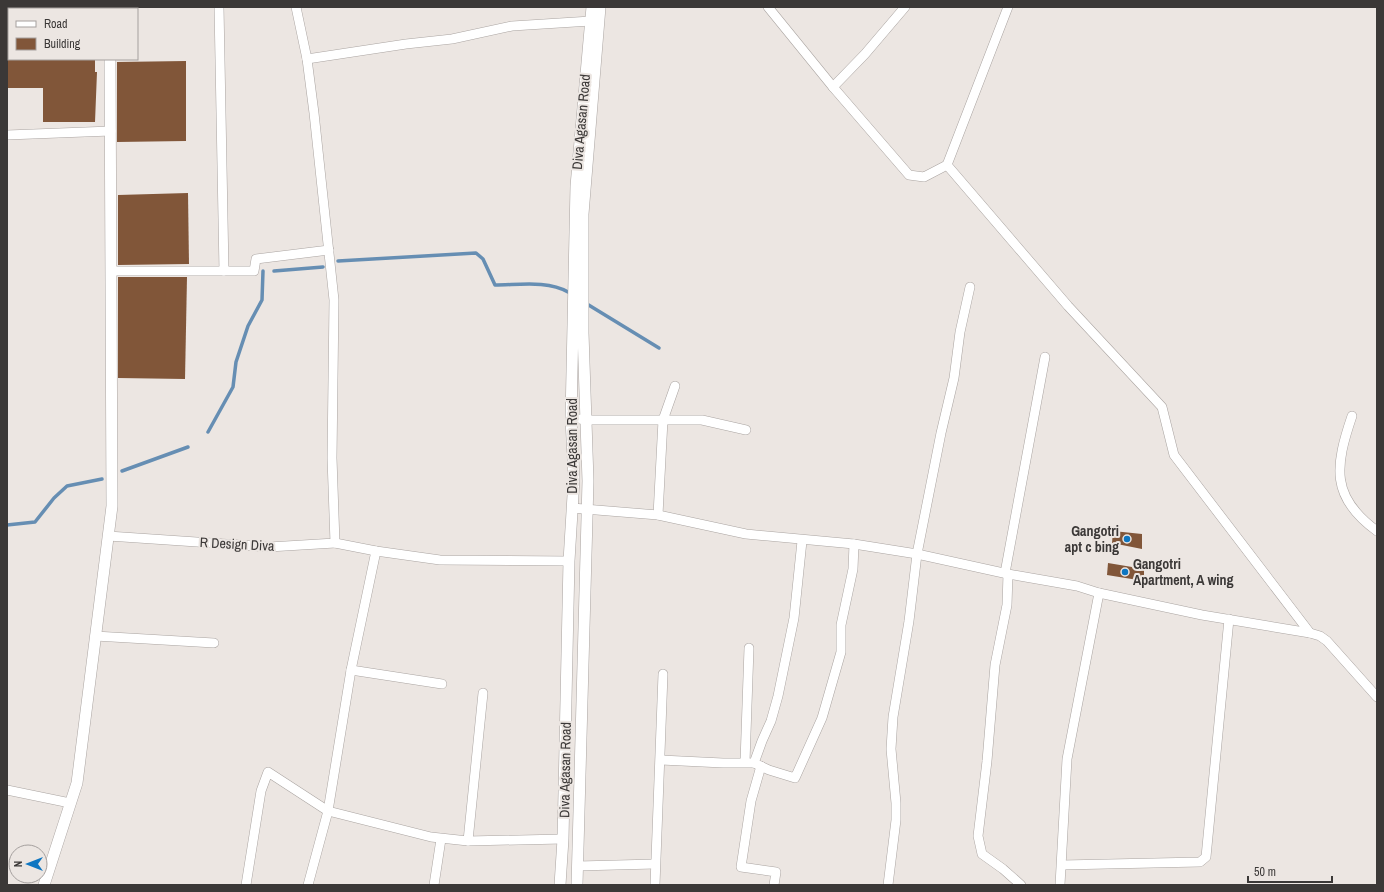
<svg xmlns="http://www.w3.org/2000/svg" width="1384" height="892" font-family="'Archivo Narrow',sans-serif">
<rect width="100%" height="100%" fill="#ece6e2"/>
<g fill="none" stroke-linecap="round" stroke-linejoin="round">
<!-- stream -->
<g stroke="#668eb3" stroke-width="3.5">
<path d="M338,261L476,253L483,259L495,285C518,285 548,280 568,292"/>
<path d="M274,271L323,267"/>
<path d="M587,304L659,348"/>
<path d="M208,432L233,387L236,362L248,326L262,300L263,271"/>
<path d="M122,471L188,447"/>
<path d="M7,525L35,522L54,498L67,486L102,479"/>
</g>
</g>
<!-- building -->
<g fill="#815639">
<path d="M7,59H95V72H97L95,122H43V88H7Z"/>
<path d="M186,61V141L117,142V62Z"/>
<path d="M188,193L189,264L118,265V195Z"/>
<path d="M118,277H187L185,379L118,378Z"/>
<path d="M1113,531L1142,534V549L1112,543Z"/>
<path d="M1108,563L1144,569V581L1107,575Z"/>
</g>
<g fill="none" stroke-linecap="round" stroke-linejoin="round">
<!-- minor casing -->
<g stroke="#aaa4a1" stroke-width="10">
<g id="minor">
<path d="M219,7L224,271"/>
<path d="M768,7L833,87L909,175L924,177L947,165L1068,306L1162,407L1174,455L1310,633"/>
<path d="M307,59L406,44L452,39L512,26L591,21"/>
<path d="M833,87L865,54L905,7"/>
<path d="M7,135L111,131"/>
<path d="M947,165L1008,7"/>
<path d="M112,271H254L256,259L329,250"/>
<path d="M1352,416C1335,466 1330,497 1377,531"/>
<path d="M571,418L587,420H702L746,430"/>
<path d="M572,508L658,515L746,534L854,544L917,554L1008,574L1077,586L1099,593L1202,615L1310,633L1320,636L1327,641L1377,697"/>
<path d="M658,515L663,420L675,386"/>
<path d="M108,536L269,547L335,543L332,458L334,300L314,113L307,59L296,7"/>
<path d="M335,543L376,551L440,560L569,561"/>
<path d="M1005,573L1045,357"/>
<path d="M1008,574L1007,605L995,665L987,761L978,836L982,854L1003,869L1021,885"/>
<path d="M95,636L214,643"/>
<path d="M351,670L442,684"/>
<path d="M661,760L723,763H754L769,770L795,778L822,718L841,652V625L853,569L854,544"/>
<path d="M745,762L749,648"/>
<path d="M754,763L762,741L771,721L778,696L794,618L802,541"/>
<path d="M761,766L751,801L741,867L776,872L774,885"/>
<path d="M7,790L70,803"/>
<path d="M468,841L483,693"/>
<path d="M1062,865L1200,862L1206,857L1229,619"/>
<path d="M578,866L655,864"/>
<path d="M246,885L261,791L268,772L328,811L431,837L468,841L563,839"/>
<path d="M308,885L328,811L351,670L376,551"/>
<path d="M434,885L441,839"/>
<path d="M655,885L663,674"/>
<path d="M888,885L896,820V803L891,749L893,717L909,621L917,554L941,433L954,378L960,332L970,287"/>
<path d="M1060,885L1067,759L1099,593"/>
</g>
</g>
<!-- tertiary casing -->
<g stroke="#aaa4a1" stroke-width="12">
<g id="tertiary">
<path d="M109,7V9"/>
<path d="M44,885L77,783L112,506L110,59"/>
<path d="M560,885L563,839L569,561L574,479L571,418L576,186L592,7"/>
<path d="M577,885L588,481L583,333V214L600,7"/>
</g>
</g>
<!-- minor -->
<use href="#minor" stroke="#fff" stroke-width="9"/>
<!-- tertiary -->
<use href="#tertiary" stroke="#fff" stroke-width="11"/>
</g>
<!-- markers -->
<g fill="#0e76c1" stroke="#ece6e2" stroke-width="1.5">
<circle cx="1127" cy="539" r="4"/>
<circle cx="1125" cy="572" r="4"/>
</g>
<g text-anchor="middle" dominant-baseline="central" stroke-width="4" stroke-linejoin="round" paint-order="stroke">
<!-- street labels -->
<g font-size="14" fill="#3b3837" stroke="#ece6e2">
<text transform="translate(581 122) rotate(-85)">Diva Agasan Road</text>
<text transform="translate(572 446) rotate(-90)">Diva Agasan Road</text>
<text transform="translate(237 544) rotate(3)">R Design Diva</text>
<text transform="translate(565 770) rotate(-89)">Diva Agasan Road</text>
</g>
<!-- poi labels -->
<g font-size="14" font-weight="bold" fill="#3b3837" stroke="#ece6e2" text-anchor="end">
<text x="1119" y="531">Gangotri<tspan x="1119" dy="16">apt c bing</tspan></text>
<text x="1133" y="564" text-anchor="start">Gangotri<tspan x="1133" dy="16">Apartment, A wing</tspan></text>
</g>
</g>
<!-- border -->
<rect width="1384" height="892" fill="none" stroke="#3b3837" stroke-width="16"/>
<!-- legend -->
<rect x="8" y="8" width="130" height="52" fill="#ece6e2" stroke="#a5a09e"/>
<rect x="16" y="21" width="20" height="6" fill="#ffffff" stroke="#a5a09e"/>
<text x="44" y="28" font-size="12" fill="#3b3837">Road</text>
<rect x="16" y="38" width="20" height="12" fill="#815639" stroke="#a5a09e"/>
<text x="44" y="48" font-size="12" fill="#3b3837">Building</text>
<!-- north arrow -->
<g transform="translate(28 864) rotate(270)"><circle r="19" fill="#ece6e2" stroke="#a5a09e"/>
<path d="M0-3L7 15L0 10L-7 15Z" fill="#0e76c1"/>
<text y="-6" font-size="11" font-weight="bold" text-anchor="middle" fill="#3b3837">N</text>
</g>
<!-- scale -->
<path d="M1248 876v6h84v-6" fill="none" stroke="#3b3837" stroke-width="2"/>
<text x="1254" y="876" font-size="12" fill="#3b3837" stroke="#ece6e2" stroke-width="3" paint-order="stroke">50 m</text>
</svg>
